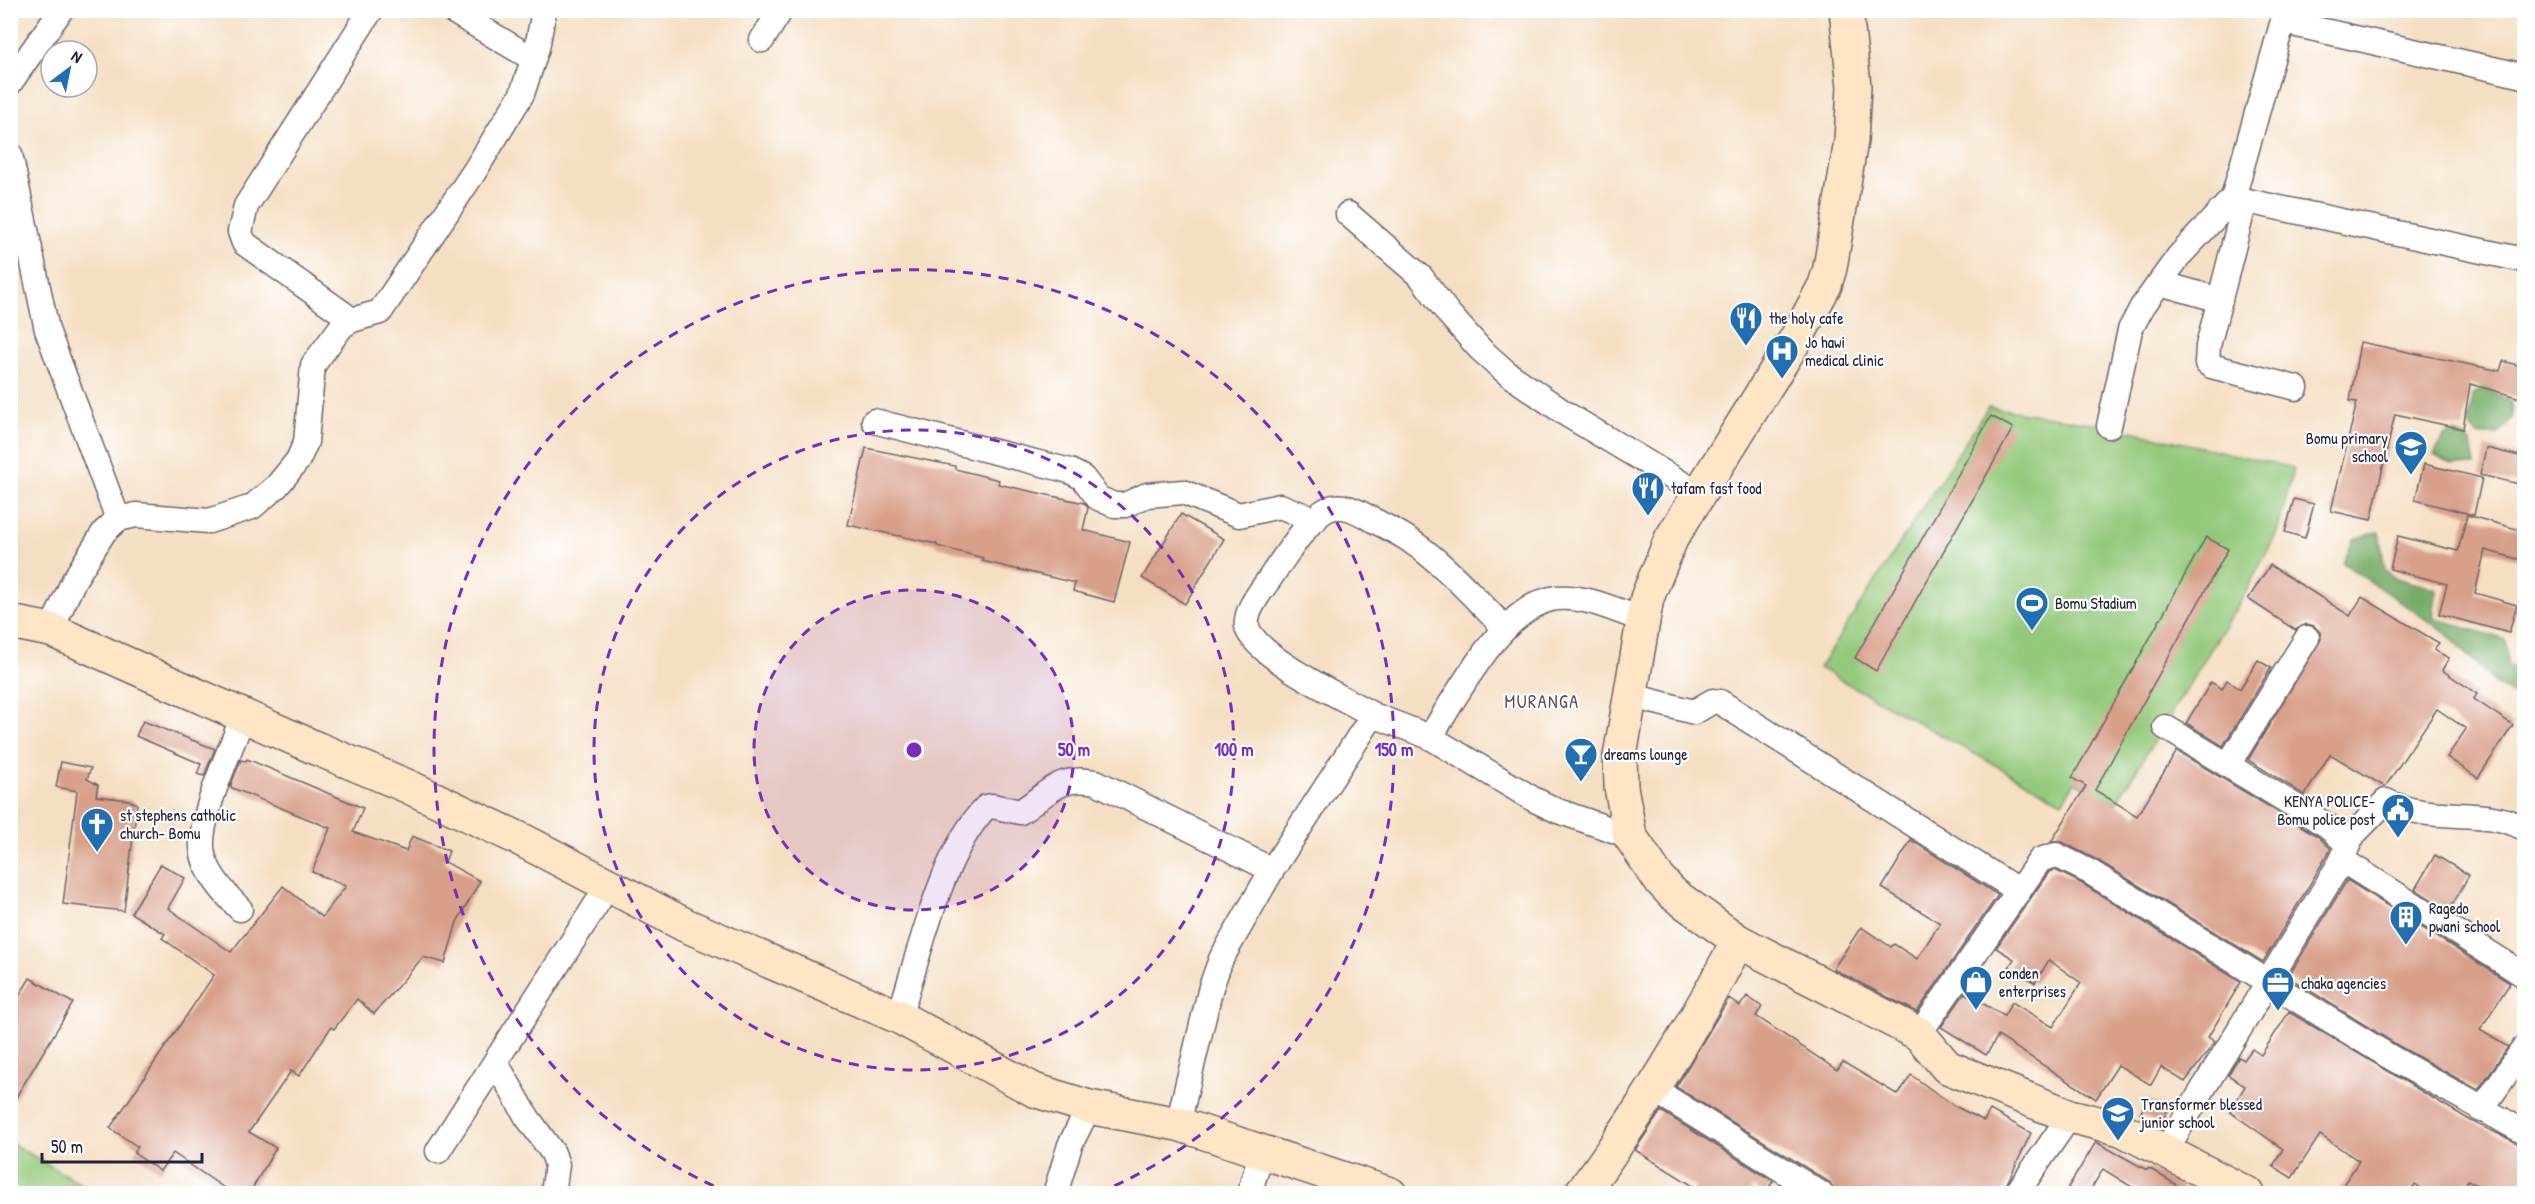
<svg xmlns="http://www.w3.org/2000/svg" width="2535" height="1204" font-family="'Patrick Hand',sans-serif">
<rect width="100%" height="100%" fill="#fff"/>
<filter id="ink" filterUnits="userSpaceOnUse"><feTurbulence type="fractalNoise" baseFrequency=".0167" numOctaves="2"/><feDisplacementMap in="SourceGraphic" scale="12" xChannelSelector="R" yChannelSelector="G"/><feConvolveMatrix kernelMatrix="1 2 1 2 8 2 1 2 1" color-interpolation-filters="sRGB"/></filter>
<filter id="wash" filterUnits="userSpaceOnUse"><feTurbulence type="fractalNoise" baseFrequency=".008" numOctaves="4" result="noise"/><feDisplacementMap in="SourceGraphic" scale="24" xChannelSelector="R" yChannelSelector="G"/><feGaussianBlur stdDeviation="1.35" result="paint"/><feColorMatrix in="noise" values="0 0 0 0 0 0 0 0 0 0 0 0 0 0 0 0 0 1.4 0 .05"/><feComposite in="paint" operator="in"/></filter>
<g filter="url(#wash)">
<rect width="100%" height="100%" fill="#f5dfc3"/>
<!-- green -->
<g fill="#94c97b" stroke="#5b765b" stroke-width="1.5">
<path d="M1988,407L2109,426L2294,468L2277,533L2243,597L2116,803L2075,782L2062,802L1819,668Z"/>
<path d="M11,1143L96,1193H11Z"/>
</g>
<!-- forest -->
<g fill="#77ad6b" stroke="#4c6853" stroke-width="1.5">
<path d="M2484,387L2511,402L2512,418L2497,435H2477L2469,425L2473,394Z"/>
<path d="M2455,432L2471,443L2475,465H2451L2434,455L2445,435Z"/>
<path d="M2379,532L2385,570L2396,578L2437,589L2433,617L2506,640L2507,664L2524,672V701L2497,685L2447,634L2343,563L2354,539Z"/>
</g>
<g id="blocks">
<!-- building -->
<g fill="#d89f89">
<path d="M2360,342L2500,371L2503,361L2524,367V399L2470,384L2463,429L2395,414L2371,520L2331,511L2357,402L2350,401Z"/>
<path d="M1991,416L2013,428L1876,671L1855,658Z"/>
<path d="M866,448L955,466V469L999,480L998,484L1084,503L1088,508L1083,530L1130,542L1114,602L1073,591L1075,583L982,561L983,558L937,546V544L848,525Z"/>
<path d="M2486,448L2524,457V485L2480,475Z"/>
<path d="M2424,464L2482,478L2474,515L2415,500Z"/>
<path d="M2294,499L2314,504L2305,538L2285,532Z"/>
<path d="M1181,514L1224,539L1185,604L1142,578Z"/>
<path d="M2467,515L2524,531V561L2485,550L2475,593L2517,605L2509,633L2439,614L2447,584L2390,569L2398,536L2458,551Z"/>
<path d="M2206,537L2228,549L2095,790L2137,816L2177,751L2319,837L2331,849L2263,962L2097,860L2062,842H2051L2086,786L2072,778Z"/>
<path d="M2270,565L2350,616L2362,597L2439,643L2434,650L2449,658L2442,670L2477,694L2474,699L2513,725L2478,778L2447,757L2466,729L2437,709L2385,787L2330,754L2305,795L2248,760L2321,639L2320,632L2314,626L2307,624L2295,630L2248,599Z"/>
<path d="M2258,660L2271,668L2223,746L2186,723L2211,682L2222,689L2227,680L2240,689Z"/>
<path d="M143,721L215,749L204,776L197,774L201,764L136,736Z"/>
<path d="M247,759L363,808L353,832L406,851L412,836L449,851L445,862L480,881L457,922L445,963L423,957L374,1014L357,999L334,1029L331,1027L299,1076L291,1071L249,1132L276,1148L249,1194H233L173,1153L160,1171L134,1153L138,1147L110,1128L214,975L162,938L165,934L131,913L161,864L185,878L168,908L231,952L283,886L322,917L346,886L312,872L330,828L230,787L241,760L246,761Z"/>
<path d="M61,762L91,768L87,779L98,785L96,796L129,800L137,804L124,911L63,904L77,791L56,787Z"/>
<path d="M1911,840L1998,895L1917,1012L1833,969L1861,927L1891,947L1894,944L1917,959L1940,923L1882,888Z"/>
<path d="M2435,855L2469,875L2449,911L2415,889Z"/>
<path d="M2055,870L2083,884L2241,982L2208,1037L2215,1042L2185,1082L2161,1067L2151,1085L2118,1065L2096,1099L1998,1036L1986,1055L1941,1027L1965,993L2004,1016L2012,1002L2053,1027L2081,983L2049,960L2035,983L2009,967L2014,959L1996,948L2049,872Z"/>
<path d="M2347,880L2510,983L2480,1030L2508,1047L2478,1090L2397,1045L2288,977Z"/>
<path d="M30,978L73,1003L10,1107V1011Z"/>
<path d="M1747,996L1762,1007L1756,1016L1837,1070L1843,1062L1898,1095L1911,1075L1953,1105L1984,1121L1990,1110L2031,1133L2002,1194H1835L1829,1182L1676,1087L1729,998L1740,1006Z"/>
<path d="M2289,1012L2473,1122L2524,1146V1194H2492L2468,1180L2460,1194H2429L2415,1185L2409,1194H2337L2359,1161L2320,1135L2292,1178L2273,1166L2283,1149L2230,1112L2245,1086L2228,1075L2239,1057L2244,1060L2252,1049L2261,1055Z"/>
<path d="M2148,1099L2168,1110L2160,1125L2140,1114Z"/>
<path d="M1661,1111L1773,1181L1765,1194L1752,1187L1748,1194H1692L1695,1187L1635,1150Z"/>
<path d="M2096,1142L2147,1170L2149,1168L2191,1194H2143L2103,1169L2088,1194H2064Z"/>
</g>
</g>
</g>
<g filter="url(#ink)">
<use href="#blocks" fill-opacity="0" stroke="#6c646b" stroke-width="1.5"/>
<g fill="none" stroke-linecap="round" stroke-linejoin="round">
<!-- street casing -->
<g stroke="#6c646b" stroke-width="27">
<g id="street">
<path d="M451,10L533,59"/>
<path d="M2284,22L2524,76"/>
<path d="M762,40L781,10"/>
<path d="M10,83L61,10"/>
<path d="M10,154L47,330L118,519"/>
<path d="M2233,198L2524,260"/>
<path d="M2245,201L2208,346L2207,363L2211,366L2296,388"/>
<path d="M1348,214L1421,277L1448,313L1480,349L1507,373L1566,414L1698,493"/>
<path d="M2160,283L2220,300"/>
<path d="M352,320L244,243L240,232L246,206L371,10"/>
<path d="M874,421L1070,471L1083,478L1098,498L1114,505H1125L1147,495L1183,492L1239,515L1280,506L1315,520"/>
<path d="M2109,426L2130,330L2142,307L2179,256L2233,198L2286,10"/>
<path d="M51,630L74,580L104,532L118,519L136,515L209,521L252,507L277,486L298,460L306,442L313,365L342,326L352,320L380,312L474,172L522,94L537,48L544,10"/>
<path d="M1629,695L1694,712L1713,701L1720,702L2019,891"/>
<path d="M1373,715L1430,737L1533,799L1558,811L1630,836"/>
<path d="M2165,727L2328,826L2348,845L2342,860L2166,1150"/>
<path d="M1430,737C1457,696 1503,604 1557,598C1585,595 1616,611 1642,619"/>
<path d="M2228,765L2307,638"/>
<path d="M2348,845L2353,835L2386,801C2435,825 2479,805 2524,828"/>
<path d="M2342,860L2524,975"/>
<path d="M240,909C225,894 203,870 202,847C200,814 231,749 243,716"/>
<path d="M899,1017C919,956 941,853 986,807L992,806L1020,812C1050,793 1057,775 1096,782L1272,870"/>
<path d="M1919,1034L2040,860L2056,855L2090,872L2390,1057L2524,1132"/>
<path d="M496,1063L527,1117L553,1153L557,1165L553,1194"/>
<path d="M1653,1089L1821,1194"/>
<path d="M2481,1110L2524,1048"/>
<path d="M1178,1124L1211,987L1221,959L1272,870L1373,715C1342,697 1266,662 1249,632C1239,614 1265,587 1274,572C1286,555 1308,520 1326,510C1342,501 1359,512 1373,520C1386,527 1400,533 1412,542C1446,565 1475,599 1505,628"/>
<path d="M438,1151L608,886"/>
<path d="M1055,1194L1070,1145L1089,1107"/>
<path d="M1249,1194L1262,1151"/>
<path d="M2016,1194L2070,1116"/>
</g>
</g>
<!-- secondary casing -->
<g stroke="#6c646b" stroke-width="36">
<g id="secondary">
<path d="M1846,10L1854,86L1851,141L1830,268L1825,285L1797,337L1671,539L1647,598L1620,756L1621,787L1630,836L1659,879L1673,894L1738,941L1919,1034L1947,1067L2070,1116L2121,1129L2248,1194"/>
<path d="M10,622L51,630L318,749L407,786L522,840L685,925L899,1017L1034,1090L1089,1107L1178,1124L1390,1194"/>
<path d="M1580,1194C1599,1172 1614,1147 1631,1123C1670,1064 1705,1004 1738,941"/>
</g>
</g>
<!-- street -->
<use href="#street" stroke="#fff" stroke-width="24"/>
<!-- secondary -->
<use href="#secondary" stroke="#fde5c5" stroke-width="33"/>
</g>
</g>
<!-- distance rings -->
<circle cx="914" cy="750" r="160" fill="#7b2cbf" fill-opacity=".12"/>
<g fill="none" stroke="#7b2cbf" stroke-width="3" stroke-dasharray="10 8">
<circle cx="914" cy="750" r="160"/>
<circle cx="914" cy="750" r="320"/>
<path d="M730 1193A480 480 0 1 1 1098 1193"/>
</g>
<!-- icons -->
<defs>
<g id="restaurant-pin" transform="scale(1.725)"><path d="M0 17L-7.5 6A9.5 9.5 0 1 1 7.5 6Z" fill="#1f6fb2" stroke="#fff"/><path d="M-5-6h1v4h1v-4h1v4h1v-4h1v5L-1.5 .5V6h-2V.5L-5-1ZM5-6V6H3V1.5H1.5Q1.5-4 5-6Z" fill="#fff"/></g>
<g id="hospital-pin" transform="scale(1.725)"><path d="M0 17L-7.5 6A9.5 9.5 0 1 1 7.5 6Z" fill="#1f6fb2" stroke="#fff"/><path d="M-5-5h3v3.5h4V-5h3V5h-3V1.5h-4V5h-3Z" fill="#fff"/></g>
<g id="school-pin" transform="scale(1.725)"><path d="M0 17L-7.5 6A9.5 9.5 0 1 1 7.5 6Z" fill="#1f6fb2" stroke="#fff"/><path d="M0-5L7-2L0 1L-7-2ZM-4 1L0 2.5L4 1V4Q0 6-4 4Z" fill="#fff"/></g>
<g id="stadium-pin" transform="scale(1.725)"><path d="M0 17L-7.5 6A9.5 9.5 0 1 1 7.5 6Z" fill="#1f6fb2" stroke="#fff"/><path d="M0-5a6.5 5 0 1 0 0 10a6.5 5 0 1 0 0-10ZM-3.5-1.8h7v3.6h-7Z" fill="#fff"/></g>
<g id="bar-pin" transform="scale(1.725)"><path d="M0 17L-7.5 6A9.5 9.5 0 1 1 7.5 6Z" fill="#1f6fb2" stroke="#fff"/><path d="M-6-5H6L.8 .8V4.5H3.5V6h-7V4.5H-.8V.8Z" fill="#fff"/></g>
<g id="civic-pin" transform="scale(1.725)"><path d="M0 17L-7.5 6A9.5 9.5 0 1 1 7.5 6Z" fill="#1f6fb2" stroke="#fff"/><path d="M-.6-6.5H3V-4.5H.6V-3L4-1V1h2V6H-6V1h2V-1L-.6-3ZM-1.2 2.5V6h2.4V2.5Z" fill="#fff"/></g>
<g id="church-pin" transform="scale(1.725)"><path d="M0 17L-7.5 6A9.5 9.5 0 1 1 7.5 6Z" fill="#1f6fb2" stroke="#fff"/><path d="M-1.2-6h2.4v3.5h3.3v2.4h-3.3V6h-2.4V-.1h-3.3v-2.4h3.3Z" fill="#fff"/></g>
<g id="building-pin" transform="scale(1.725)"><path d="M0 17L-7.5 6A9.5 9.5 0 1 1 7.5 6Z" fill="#1f6fb2" stroke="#fff"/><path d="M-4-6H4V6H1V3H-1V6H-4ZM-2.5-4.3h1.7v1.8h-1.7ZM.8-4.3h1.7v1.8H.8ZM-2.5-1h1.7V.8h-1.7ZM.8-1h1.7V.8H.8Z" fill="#fff"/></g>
<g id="shop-pin" transform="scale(1.725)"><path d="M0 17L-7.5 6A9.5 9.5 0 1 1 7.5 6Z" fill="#1f6fb2" stroke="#fff"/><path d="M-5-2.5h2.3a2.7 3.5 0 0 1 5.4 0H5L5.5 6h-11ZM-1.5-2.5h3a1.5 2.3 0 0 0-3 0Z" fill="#fff"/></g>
<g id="office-pin" transform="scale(1.725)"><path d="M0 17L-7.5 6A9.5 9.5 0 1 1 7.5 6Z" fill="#1f6fb2" stroke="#fff"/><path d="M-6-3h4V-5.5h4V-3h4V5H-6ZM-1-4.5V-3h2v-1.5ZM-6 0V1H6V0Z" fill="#fff"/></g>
</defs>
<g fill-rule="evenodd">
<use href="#restaurant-pin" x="1746" y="318"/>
<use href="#hospital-pin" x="1782" y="351"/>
<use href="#school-pin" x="2411" y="447"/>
<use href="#restaurant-pin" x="1648" y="488"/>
<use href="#stadium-pin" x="2032" y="603"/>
<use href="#bar-pin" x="1581" y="754"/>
<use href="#civic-pin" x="2398" y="810"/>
<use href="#church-pin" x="97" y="824"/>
<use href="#building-pin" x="2406" y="917"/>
<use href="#shop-pin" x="1976" y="982"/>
<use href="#office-pin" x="2278" y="983"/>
<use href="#school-pin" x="2118" y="1113"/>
</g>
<g text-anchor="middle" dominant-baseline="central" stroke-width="4.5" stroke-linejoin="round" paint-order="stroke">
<!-- poi labels -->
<g font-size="16" fill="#22223b" stroke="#fff" text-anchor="start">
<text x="1769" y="318">the holy cafe</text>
<text x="1805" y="342">Jo hawi<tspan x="1805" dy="18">medical clinic</tspan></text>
<text x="2388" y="438" text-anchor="end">Bomu primary<tspan x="2388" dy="18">school</tspan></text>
<text x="1671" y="488">tafam fast food</text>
<text x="2055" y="603">Bomu Stadium</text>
<text x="1604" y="754">dreams lounge</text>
<text x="2375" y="801" text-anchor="end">KENYA POLICE-<tspan x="2375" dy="18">Bomu police post</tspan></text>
<text x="120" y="815">st stephens catholic<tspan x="120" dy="18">church- Bomu</tspan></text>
<text x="2429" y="908">Ragedo<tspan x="2429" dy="18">pwani school</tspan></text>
<text x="1999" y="973">conden<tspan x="1999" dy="18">enterprises</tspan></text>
<text x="2301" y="983">chaka agencies</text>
<text x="2141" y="1104">Transformer blessed<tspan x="2141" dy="18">junior school</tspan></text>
</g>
<!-- neighbourhood labels -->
<g font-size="18" letter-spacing="1.5" fill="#624e56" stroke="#fff">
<text x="1542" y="701">MURANGA</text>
</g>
</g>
<circle cx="914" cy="750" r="9" fill="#7b2cbf" stroke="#fff" stroke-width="3"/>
<g font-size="18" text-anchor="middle" font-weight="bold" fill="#7b2cbf" stroke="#fff" stroke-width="4.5" stroke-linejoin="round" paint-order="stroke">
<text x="1074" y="756">50 m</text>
<text x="1234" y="756">100 m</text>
<text x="1394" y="756">150 m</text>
</g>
<!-- margin -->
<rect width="2535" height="1204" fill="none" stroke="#fff" stroke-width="36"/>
<!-- north arrow -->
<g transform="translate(69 69) rotate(32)"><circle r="28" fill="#ffffff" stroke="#a7a7b1" stroke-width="1.5"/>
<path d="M0-4.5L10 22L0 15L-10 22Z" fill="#1f6fb2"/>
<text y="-9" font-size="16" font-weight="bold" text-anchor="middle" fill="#22223b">N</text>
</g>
<!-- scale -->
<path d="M42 1153v9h160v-9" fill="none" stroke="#22223b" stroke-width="3"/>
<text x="51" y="1153" font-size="18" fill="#22223b" stroke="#ffffff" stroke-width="4.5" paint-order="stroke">50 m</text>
</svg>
